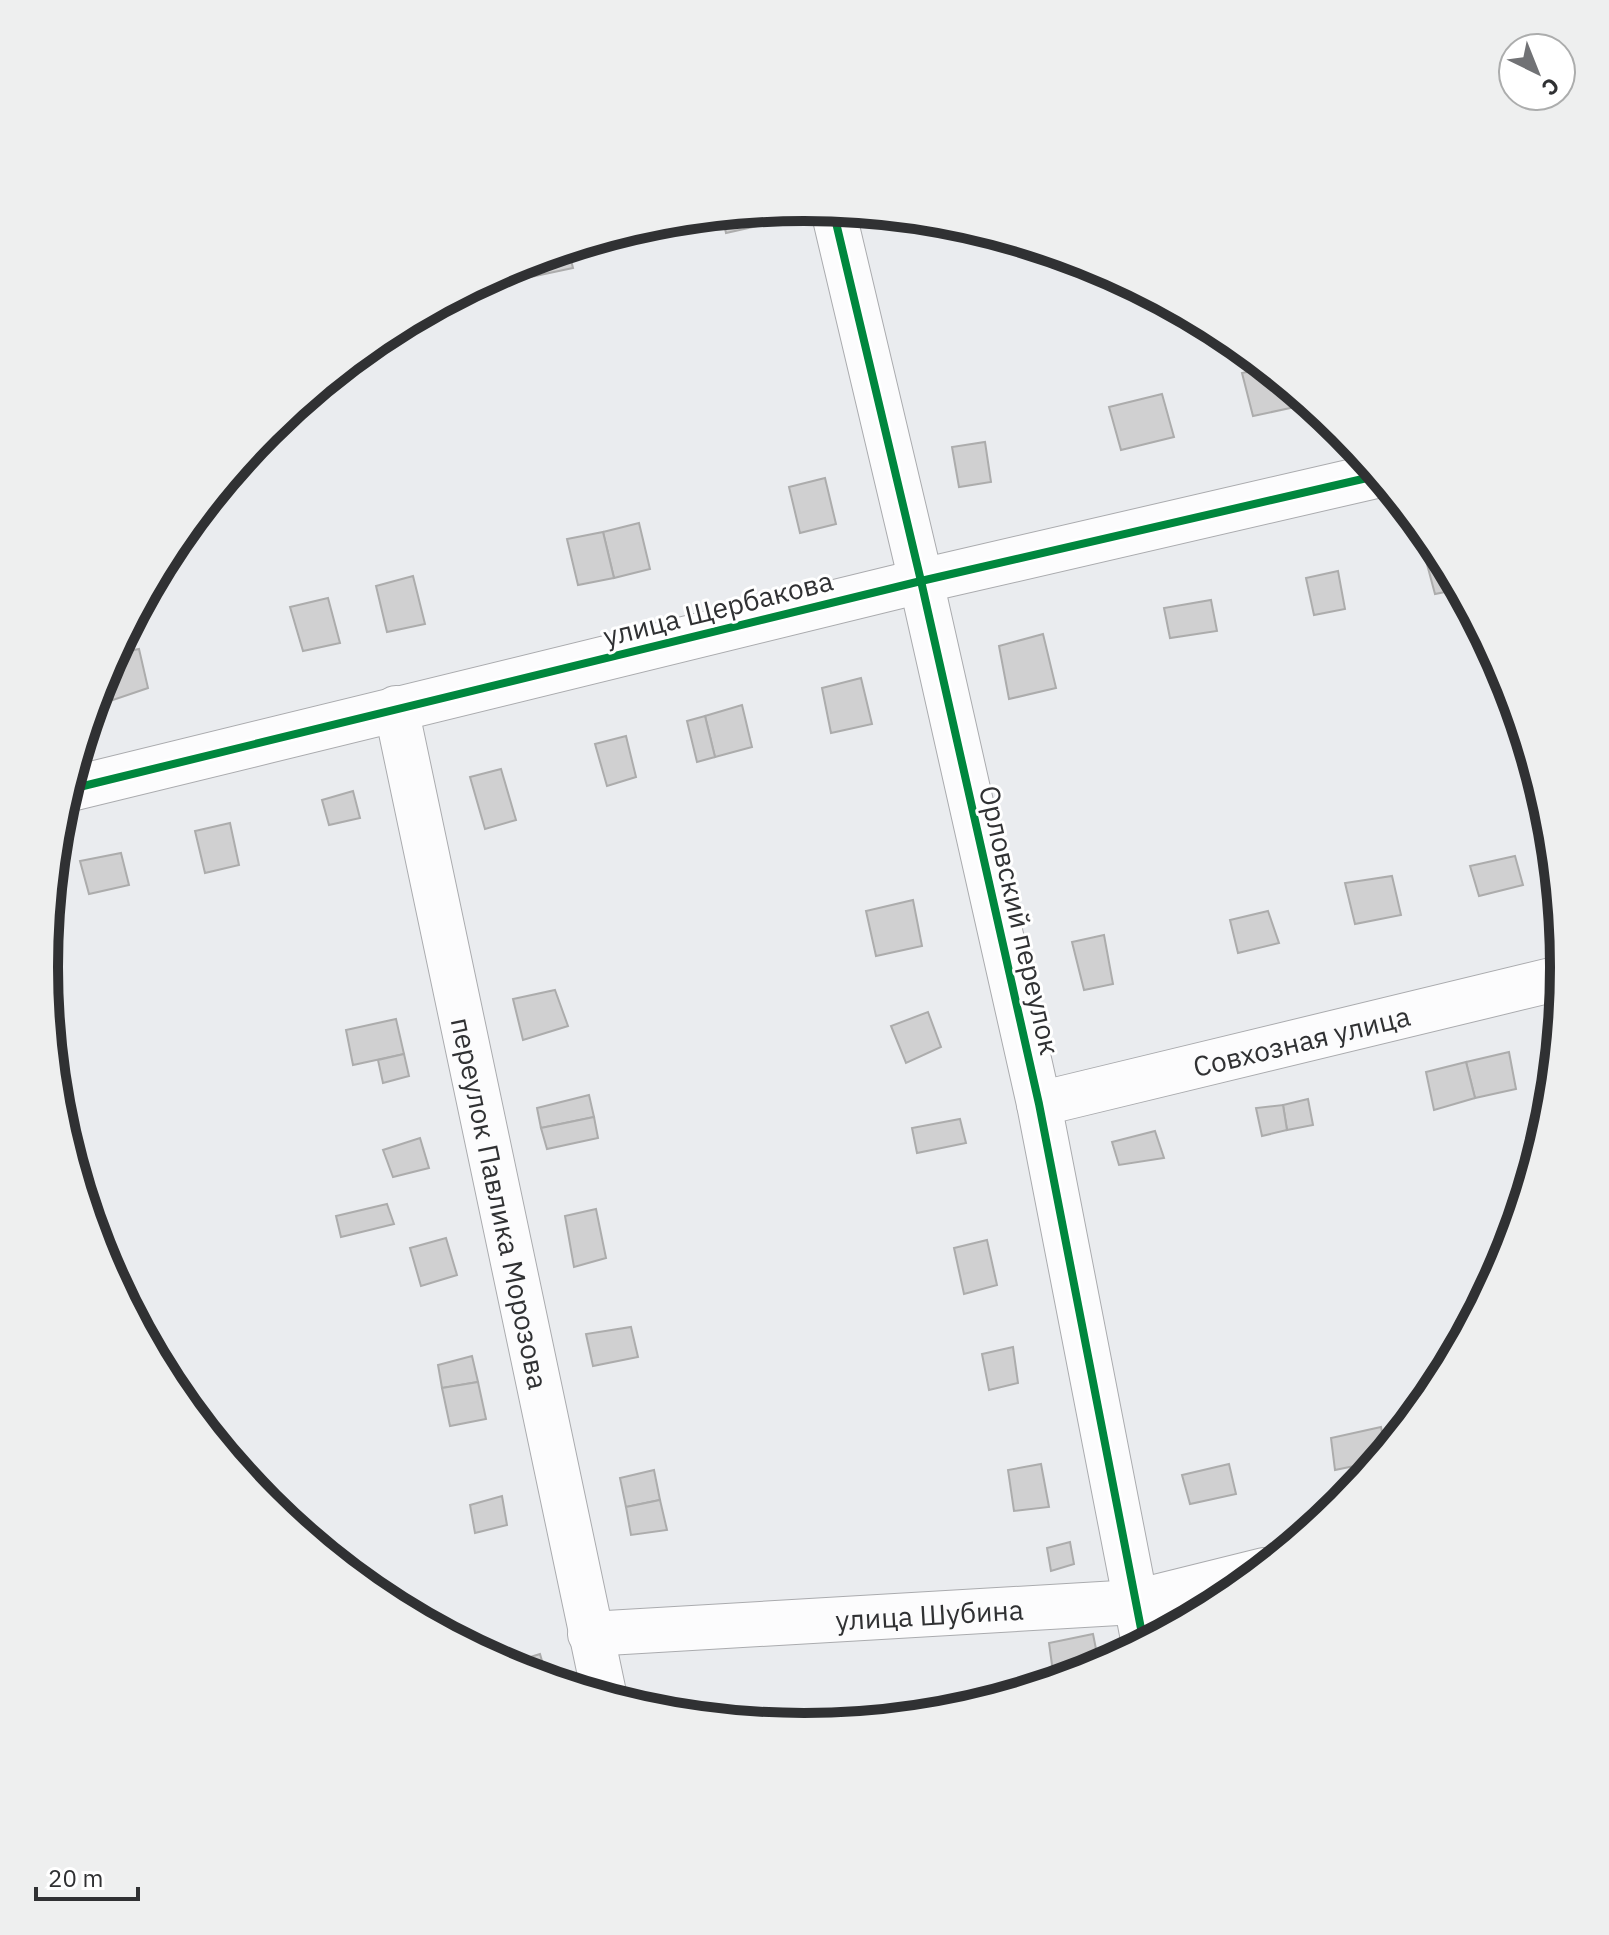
<svg xmlns="http://www.w3.org/2000/svg" width="1609" height="1935" font-family="'IBM Plex Sans',sans-serif">
<rect width="100%" height="100%" fill="#eaecef"/>
<!-- building -->
<g fill="#d0d0d1" stroke="#acacac" stroke-width="2">
<path d="M760,211L762,225L726,233L722,215Z"/>
<path d="M568,248L573,268L535,276L531,259Z"/>
<path d="M531,259L535,276L498,284L496,274Z"/>
<path d="M1266,368L1290,387L1295,407L1253,416L1242,373Z"/>
<path d="M1162,394L1174,437L1121,450L1109,407Z"/>
<path d="M985,442L991,482L959,487L952,447Z"/>
<path d="M825,478L836,524L800,533L789,487Z"/>
<path d="M639,523L650,569L614,578L603,532Z"/>
<path d="M603,532L614,578L578,585L567,539Z"/>
<path d="M1439,549L1460,589L1435,594L1424,553Z"/>
<path d="M1338,571L1345,609L1314,615L1306,578Z"/>
<path d="M413,576L425,624L387,632L376,586Z"/>
<path d="M328,598L340,643L303,651L290,607Z"/>
<path d="M1211,600L1217,631L1170,638L1164,608Z"/>
<path d="M1043,634L1056,688L1009,699L999,646Z"/>
<path d="M139,649L148,688L113,700L105,670L114,654Z"/>
<path d="M861,678L872,724L831,733L822,688Z"/>
<path d="M742,705L752,747L715,757L705,716Z"/>
<path d="M705,716L715,757L697,762L687,721Z"/>
<path d="M626,736L636,777L607,786L595,744Z"/>
<path d="M501,769L516,820L485,829L470,777Z"/>
<path d="M353,791L360,818L329,825L322,800Z"/>
<path d="M230,823L239,865L205,873L195,831Z"/>
<path d="M121,853L129,885L89,894L80,861Z"/>
<path d="M1515,856L1523,885L1479,896L1470,866Z"/>
<path d="M1392,876L1401,915L1355,924L1345,883Z"/>
<path d="M913,900L922,946L876,956L866,911Z"/>
<path d="M1268,911L1279,943L1238,953L1230,920Z"/>
<path d="M1104,935L1113,984L1084,990L1072,942Z"/>
<path d="M555,990L568,1026L523,1040L513,999Z"/>
<path d="M928,1012L941,1047L906,1063L891,1026Z"/>
<path d="M396,1019L404,1054L353,1065L346,1030Z"/>
<path d="M1509,1052L1516,1089L1475,1098L1466,1062Z"/>
<path d="M404,1054L409,1076L383,1083L378,1060Z"/>
<path d="M1466,1062L1475,1098L1434,1110L1426,1072Z"/>
<path d="M589,1095L594,1117L541,1128L537,1108Z"/>
<path d="M1308,1099L1313,1125L1287,1130L1283,1105Z"/>
<path d="M1283,1105L1287,1130L1262,1136L1256,1108Z"/>
<path d="M594,1117L598,1138L547,1149L541,1128Z"/>
<path d="M960,1119L966,1143L917,1153L912,1128Z"/>
<path d="M1155,1131L1164,1158L1119,1165L1112,1142Z"/>
<path d="M420,1138L429,1168L393,1177L383,1150Z"/>
<path d="M387,1204L394,1224L341,1237L336,1216Z"/>
<path d="M596,1209L606,1258L574,1267L565,1216Z"/>
<path d="M446,1238L457,1275L421,1286L410,1248Z"/>
<path d="M987,1240L997,1285L964,1294L954,1248Z"/>
<path d="M631,1327L638,1357L593,1366L586,1334Z"/>
<path d="M1013,1347L1018,1383L989,1390L982,1354Z"/>
<path d="M472,1356L478,1382L442,1388L438,1365Z"/>
<path d="M478,1382L486,1419L450,1426L442,1388Z"/>
<path d="M1381,1427L1386,1452L1378,1461L1335,1470L1331,1438Z"/>
<path d="M1041,1464L1049,1507L1014,1511L1008,1470Z"/>
<path d="M1229,1464L1236,1494L1190,1504L1182,1475Z"/>
<path d="M654,1470L660,1500L626,1507L620,1478Z"/>
<path d="M502,1496L507,1525L475,1533L470,1505Z"/>
<path d="M660,1500L667,1530L631,1535L626,1507Z"/>
<path d="M1070,1542L1074,1564L1051,1571L1047,1548Z"/>
<path d="M1093,1634L1099,1664L1053,1672L1049,1643Z"/>
<path d="M540,1654L548,1681L519,1672L517,1661Z"/>
<path d="M719,1711L722,1720L693,1717Z"/>
</g>
<g fill="none" stroke-linecap="round" stroke-linejoin="round">
<!-- minor casing -->
<g stroke="#aaabae" stroke-width="46">
<g id="minor">
<path d="M833,210L921,581L1039,1104L1144,1644"/>
<path id="s1" d="M396,708L605,1698"/>
<path d="M67,790L921,581L1380,475"/>
<path id="s2" d="M1039,1104L1564,977"/>
<path id="s3" d="M590,1634L1135,1602L1264,1570"/>
</g>
</g>
<!-- minor -->
<use href="#minor" stroke="#fcfcfd" stroke-width="44"/>
<!-- cycleway casing -->
<g stroke="#fff" stroke-width="13">
<g id="cycleway">
<path d="M833,210L921,581L1039,1104L1144,1644"/>
<path d="M67,790L921,581L1380,475"/>
</g>
</g>
<!-- cycleway -->
<use href="#cycleway" stroke="#00873e" stroke-width="8"/>
</g>
<g text-anchor="middle" dominant-baseline="central" stroke-width="6" stroke-linejoin="round" paint-order="stroke">
<!-- street labels -->
<g font-size="28" fill="#303133" stroke="#fff">
<text transform="translate(718 608) rotate(-14)">улица Щербакова</text>
<text transform="translate(1020 920) rotate(77)">Орловский переулок</text>
<text stroke="none"><textPath href="#s2" startOffset="270">Совхозная улица</textPath></text>
<text stroke="none"><textPath href="#s1" startOffset="506">переулок Павлика Морозова</textPath></text>
<text stroke="none"><textPath href="#s3" startOffset="340">улица Шубина</textPath></text>
</g>
</g>
<!-- crop -->
<path d="M0 0H1609V1935H0ZM58 967a746 746 0 1 1 1492 0a746 746 0 1 1-1492 0Z" fill="#eeefef" fill-rule="evenodd"/>
<path fill="none" stroke="#303133" stroke-width="10" d="M58 967a746 746 0 1 1 1492 0a746 746 0 1 1-1492 0Z"/>
<!-- north arrow -->
<g transform="translate(1537 72) rotate(137)"><circle r="38" fill="#ffffff" stroke="#acadad" stroke-width="2"/>
<path d="M0-6L14 30L0 20L-14 30Z" fill="#717275"/>
<text y="-12" font-size="22" font-weight="bold" text-anchor="middle" fill="#303133">С</text>
</g>
<!-- scale -->
<path d="M36 1887v12h102v-12" fill="none" stroke="#303133" stroke-width="4"/>
<text x="48" y="1887" font-size="24" fill="#303133" stroke="#ffffff" stroke-width="6" paint-order="stroke">20 m</text>
</svg>
